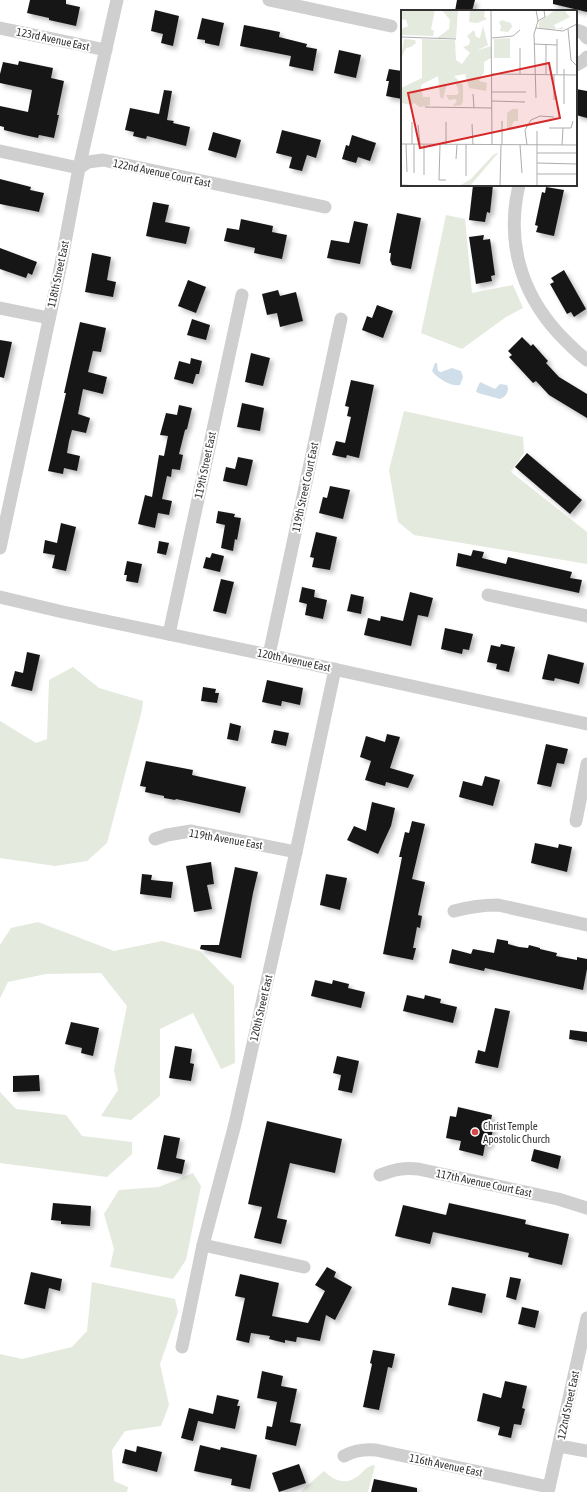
<svg xmlns="http://www.w3.org/2000/svg" width="587" height="1492" font-family="'Asap Condensed',sans-serif">
<defs>
<filter id="shadow"><feDropShadow dx="3.5" dy="3.5" stdDeviation="2" flood-color="#0004"/></filter>
</defs>
<rect width="100%" height="100%" fill="#fff"/>
<!-- green -->
<g fill="#e4eade">
<path d="M446,215L465,219L472,293L513,285L523,308L506,317L462,349L421,333Z"/>
<path d="M404,411L523,437L524,453L511,472L587,532V564L414,535L398,522L389,470Z"/>
<path d="M73,667L99,688L143,701L142,710L107,843L87,861L55,866L0,858V721L36,743L47,739L49,680Z"/>
<path d="M38,922L114,951L162,941L200,951L234,986L235,1063L221,1069L193,1013L160,1029V1096L131,1120L101,1116L118,1090L114,1070L127,1006L101,973L46,974L8,982L0,998V945L11,928Z"/>
<path d="M0,1092L16,1109L66,1115L82,1136L132,1142V1154L107,1177L0,1163Z"/>
<path d="M193,1173L201,1186L186,1260L173,1279L110,1267L114,1249L104,1214L119,1190L159,1187Z"/>
<path d="M92,1282L175,1299L178,1312L160,1364L169,1405L161,1426L125,1431L112,1450L114,1481L128,1487L127,1492H0V1354L22,1359L72,1347L87,1331Z"/>
<path d="M373,1465L375,1466L368,1492H300L324,1471C333,1480 346,1486 358,1476C363,1472 366,1467 373,1465Z"/>
</g>
<!-- water -->
<g fill="#d0deea">
<path d="M435,363H437L438,371L441,372L452,368L461,371L463,377L460,385C451,387 437,378 432,371Z"/>
<path d="M480,382L495,389L500,384L507,385C510,391 506,397 500,399L478,393L476,391Z"/>
</g>
<!-- building -->
<g fill="#191919" filter="url(#shadow)">
<path d="M30,0H66V4L80,7L76,26L49,20V18L27,13Z"/>
<path d="M457,0H475L472,11H455Z"/>
<path d="M553,0H587V12L553,4Z"/>
<path d="M155,10L179,16L173,46L161,43L163,34L151,31Z"/>
<path d="M202,18L224,23L219,46L205,43V40L197,39Z"/>
<path d="M244,25L280,32L279,37L307,44L306,47L317,49L313,71L289,66L291,56L240,46Z"/>
<path d="M339,50L361,55L356,78L334,73Z"/>
<path d="M19,61L53,68L51,78L64,81L57,115H59L54,138L39,135L38,138L24,135L4,130V127L0,126V106L28,112L32,90L0,83V74L3,62L18,65Z"/>
<path d="M389,69L402,71V99L386,96L389,81H386Z"/>
<path d="M576,89L587,91V118L576,115Z"/>
<path d="M164,90L172,91L167,120L174,121L173,123L190,127L186,146L147,136L146,139L133,136L134,132L125,130L130,108L159,114Z"/>
<path d="M282,130L321,140L316,158L307,155L302,171L289,168L292,157L276,153Z"/>
<path d="M213,132L241,140L236,158L208,150Z"/>
<path d="M352,135L376,143L370,161L358,157L356,163L342,159L346,145L349,146Z"/>
<path d="M0,179L31,187L30,190L44,193L39,212L0,204Z"/>
<path d="M473,185H493L490,213L487,212L485,222L469,220Z"/>
<path d="M546,187L564,190L554,236L536,232L538,226L535,225L542,192L545,193Z"/>
<path d="M153,202L169,205L165,222L190,227L186,244L146,236Z"/>
<path d="M397,213L421,218L411,269L392,265L390,260L391,253H389Z"/>
<path d="M241,219L273,226L272,232L287,235L282,259L254,253L255,248L224,241L227,228L239,230Z"/>
<path d="M354,221L368,224L360,264L327,258L331,240L349,243Z"/>
<path d="M484,235L483,240L490,239L495,275L491,276L492,281L476,284L469,237Z"/>
<path d="M0,248L37,262L32,275L28,273L26,278L0,269Z"/>
<path d="M92,253L111,257L107,280L116,282L113,297L85,292Z"/>
<path d="M564,270L586,309L574,317L571,312L567,314L550,284L554,282L551,278Z"/>
<path d="M188,280L206,287L196,313L178,306Z"/>
<path d="M278,290L280,296L296,292L303,321L280,327L277,313L267,315L262,294Z"/>
<path d="M377,305L393,311L383,338L362,330L367,316L372,318Z"/>
<path d="M192,319L210,325L206,340L187,335Z"/>
<path d="M80,322L106,328L101,352L93,351L88,372L107,377L103,394L83,389L78,414L90,418L86,433L72,430L69,441L67,453L80,456L77,471L64,468L63,474L48,471L66,393H64Z"/>
<path d="M522,337L531,346L533,344L540,352L548,361L546,363L559,377L587,394V418L549,395L536,381L533,383L509,357L512,355L508,351Z"/>
<path d="M0,340L12,342L4,378L0,377Z"/>
<path d="M251,353L270,358L263,386L245,382Z"/>
<path d="M191,358L202,361L199,374H196L193,384L174,379L179,361L190,364Z"/>
<path d="M351,380L374,385L359,458L347,455L346,458L332,455L336,441L345,443L351,417L347,416L349,407L345,406Z"/>
<path d="M242,403L264,408L260,431L237,427Z"/>
<path d="M179,405L192,408L187,429L185,430L179,454L183,455L180,470L172,469L171,477L167,476L162,499L172,501L169,515L158,513L155,528L138,524L145,495L152,497L159,455L164,456L168,436L160,435L166,413L177,415Z"/>
<path d="M527,453L582,500L570,514L515,467Z"/>
<path d="M238,457L253,460L247,486L223,481L226,467L235,469Z"/>
<path d="M330,486L350,490L343,519L319,513L323,497L327,498Z"/>
<path d="M218,511L235,514L234,517L241,518L237,540L235,539L233,551L221,548L225,525L216,523Z"/>
<path d="M61,523L76,527L66,571L52,568L55,555L43,553L45,540L57,543Z"/>
<path d="M316,532L337,537L330,570L312,567L314,558L310,557Z"/>
<path d="M159,541L169,543L166,555L157,553Z"/>
<path d="M473,550L484,552L482,558L506,564L508,557L572,572L570,578L582,580L579,593L456,566L458,553L471,556Z"/>
<path d="M212,553L224,556L220,572L203,568L206,557L210,558Z"/>
<path d="M127,561L142,564L138,583L126,581L127,575H124Z"/>
<path d="M221,579L234,582L226,614L213,611Z"/>
<path d="M302,587L315,590L314,597L327,600L323,619L305,615L307,604L299,602Z"/>
<path d="M410,592L433,598L428,617L418,615L411,646L364,635L368,618L380,621L381,616L403,621Z"/>
<path d="M351,594L364,597L361,614L347,611Z"/>
<path d="M445,628L473,634L469,650L463,649L462,654L441,649Z"/>
<path d="M501,644L515,647L509,672L496,669L497,664L487,662L491,645L500,647Z"/>
<path d="M27,652L40,655L32,691L11,686L15,671L23,673Z"/>
<path d="M548,654L584,663L579,684L555,678L554,681L542,679Z"/>
<path d="M267,680L303,688L300,705L282,701L281,706L262,702Z"/>
<path d="M203,687L216,689L215,693H219L217,703L201,701Z"/>
<path d="M230,723L241,726L238,741L227,739Z"/>
<path d="M274,730L289,733L286,746L271,743Z"/>
<path d="M387,734L400,737L390,768L414,775L408,788L386,782L385,786L365,780L371,761L360,757L366,736L385,742Z"/>
<path d="M546,744L568,749L564,764L557,763L551,787L537,784Z"/>
<path d="M146,761L193,770L192,775L246,787L240,813L176,799L175,800L164,798V796L145,792L146,787L140,786Z"/>
<path d="M485,776L500,780L493,806L459,797L463,781L482,786Z"/>
<path d="M372,802L395,808L391,826L378,854L347,840L354,826L366,831Z"/>
<path d="M412,821L425,824L412,879L425,882L418,915L422,916L420,928L417,927L413,948H416L413,960L383,954L402,857H399L405,832L409,833Z"/>
<path d="M535,843L558,848L559,844L572,847L567,872L531,863Z"/>
<path d="M211,862L214,884L207,885L212,909L194,912L186,866Z"/>
<path d="M235,867L258,872L253,893L241,958L200,949L201,945H219Z"/>
<path d="M142,874L152,875L151,880L173,882L171,898L140,894Z"/>
<path d="M326,874L347,878L340,910L320,905Z"/>
<path d="M497,939L508,941V944L519,947L528,948L529,945L540,948V949L557,953L556,956L577,960V957L587,959V969L583,990L485,968L484,971L449,963L452,949L471,954L473,949L494,953Z"/>
<path d="M315,980L332,984L333,980L349,984L348,988L365,992L361,1008L311,996Z"/>
<path d="M407,995L424,999L425,995L441,999L440,1003L457,1007L453,1023L403,1011Z"/>
<path d="M495,1008L510,1011L498,1068L475,1063L478,1050L485,1052Z"/>
<path d="M71,1022L99,1028L93,1056L81,1053L82,1048L65,1044Z"/>
<path d="M570,1030L587,1032V1042L569,1039Z"/>
<path d="M175,1046L192,1049L190,1063L194,1064L191,1081L169,1078Z"/>
<path d="M337,1056L359,1061L352,1093L338,1090L341,1075L333,1073Z"/>
<path d="M39,1075L40,1091L13,1092V1076Z"/>
<path d="M458,1107L492,1115L490,1125L494,1126L489,1146L485,1145L483,1156L459,1150L461,1141L446,1138L450,1116L456,1117Z"/>
<path d="M267,1121L342,1139L335,1173L290,1163L277,1218L287,1220L281,1244L254,1238L262,1207L248,1204Z"/>
<path d="M164,1135L180,1138L176,1158L185,1160L182,1174L157,1169Z"/>
<path d="M534,1149L561,1156L558,1169L531,1161Z"/>
<path d="M53,1203L91,1206L90,1226L61,1224V1221L51,1220Z"/>
<path d="M449,1203L526,1220L525,1224L569,1234L562,1265L528,1257L529,1253L433,1232L430,1244L395,1236L403,1205L446,1215Z"/>
<path d="M327,1267L336,1272L334,1277L352,1287L335,1320L326,1315L320,1341L297,1337L296,1342L285,1340V1343L269,1339L270,1336L251,1333L249,1343L236,1340L245,1298L235,1296L240,1274L279,1283L272,1316L308,1323L325,1291L315,1285Z"/>
<path d="M31,1272L62,1279L60,1291L49,1288L45,1309L24,1304Z"/>
<path d="M510,1277L521,1279L516,1300L506,1297Z"/>
<path d="M452,1287L486,1294L482,1313L448,1305Z"/>
<path d="M522,1307L539,1311L535,1328L518,1324Z"/>
<path d="M373,1350L395,1354L392,1368L388,1367L379,1410L363,1407L372,1364L370,1363Z"/>
<path d="M262,1371L283,1376L281,1386L297,1389L290,1422L301,1424L296,1446L265,1439L267,1426L272,1427L277,1402L257,1398Z"/>
<path d="M505,1381L527,1386L522,1408L525,1409L521,1425L514,1424L511,1438L498,1435L500,1427L477,1421L483,1393L501,1398Z"/>
<path d="M217,1395L239,1400L237,1406H240L235,1429L198,1421L193,1441L181,1438L189,1408L213,1414Z"/>
<path d="M200,1445L220,1450L221,1447L257,1455L250,1489L231,1485L232,1479L194,1471Z"/>
<path d="M137,1446L162,1452L157,1472L122,1463L125,1449L136,1452Z"/>
<path d="M299,1464L306,1483L279,1492L272,1473Z"/>
<path d="M374,1479L417,1488V1492H371Z"/>
</g>
<g fill="none" stroke-linecap="round" stroke-linejoin="round">
<!-- minor -->
<g stroke="#cfcfcf" stroke-width="13">
<path d="M269,0L391,26"/>
<path d="M0,28L106,50"/>
<path d="M576,30L582,32L587,38"/>
<path d="M576,65L583,61L587,57"/>
<path d="M0,151L79,168L88,162L103,160L325,207"/>
<path d="M519,185C506,240 520,291 558,333C567,342 576,352 587,360"/>
<path d="M0,308L49,318"/>
<path d="M0,548L61,264L79,168L117,0"/>
<path d="M488,595L587,616"/>
<path d="M0,597L63,612L269,655L587,724"/>
<path d="M169,634L242,295"/>
<path d="M269,655L341,319"/>
<path d="M576,821L587,764"/>
<path d="M155,839L167,835L191,831L296,852"/>
<path d="M454,911C469,907 483,905 498,905L587,925"/>
<path d="M380,1175C393,1170 404,1167 418,1169L558,1199L587,1208"/>
<path d="M203,1245L304,1267"/>
<path d="M182,1347L203,1245L235,1124L296,852L335,669"/>
<path d="M559,1446L587,1451"/>
<path d="M344,1456C355,1450 364,1449 376,1450L549,1487"/>
<path d="M548,1492L587,1318"/>
</g>
</g>
<!-- markers -->
<circle fill="#d4484a" stroke="#fff" stroke-width="1.5" cx="475" cy="1132" r="4"/>
<g text-anchor="middle" dominant-baseline="central" stroke-width="4" stroke-linejoin="round" paint-order="stroke">
<!-- street labels -->
<g font-size="11" fill="#323232" stroke="#fff">
<text transform="translate(53 39) rotate(12)">123rd Avenue East</text>
<text transform="translate(162 173) rotate(12)">122nd Avenue Court East</text>
<text transform="translate(58 274) rotate(-78)">118th Street East</text>
<text transform="translate(205 465) rotate(-78)">119th Street East</text>
<text transform="translate(305 487) rotate(-78)">119th Street Court East</text>
<text transform="translate(294 660) rotate(12)">120th Avenue East</text>
<text transform="translate(226 839) rotate(10)">119th Avenue East</text>
<text transform="translate(261 1008) rotate(-77)">120th Street East</text>
<text transform="translate(484 1183) rotate(12)">117th Avenue Court East</text>
<text transform="translate(568 1405) rotate(-78)">122nd Street East</text>
<text transform="translate(446 1465) rotate(12)">116th Avenue East</text>
</g>
<!-- poi labels -->
<g font-size="11" fill="#323232" stroke="#fff" text-anchor="start">
<text x="483" y="1126">Christ Temple<tspan x="483" dy="13">Apostolic Church</tspan></text>
</g>
</g>
<!-- overview -->
<g transform="translate(401 10)">
<rect width="176" height="176" fill="#fff"/>
<path d="M0,0H34L30,19L33,21L32,26L0,25V19L7,16L5,10L0,9ZM41,0H57L55,28H36L48,19L49,10ZM69,0H84L83,7L86,9L76,13L68,12ZM154,0H163L169,7L153,15L155,19L162,17V19H146L138,18V12ZM101,10L110,13L111,17L107,22L99,21L100,16L98,12ZM82,16L87,35L75,41L90,36V48L83,52V62L78,71L86,73L85,81L68,78L64,64L53,66L62,75V91L60,95L52,96L56,91L54,89L48,90L45,85H56L58,82L55,74L46,73L42,89L39,87L37,66L20,75L22,87H29V95L19,97L13,93L10,95L0,93V78L21,68V29L54,30L55,50L61,54L69,43L62,37L68,35L69,30L66,26L73,20L75,27L79,28ZM109,28V48H93V29ZM3,29L14,30L15,33L10,37L5,38L0,48ZM111,99H117V111H113L109,120H106V103ZM98,142L69,176H58L70,169L92,145Z" fill="#e4eade"/>
<path fill="none" stroke="#adadad" stroke-width="1" d="M90,0L91,135M135,0L137,11L133,24L135,88M137,11L144,7L143,0M135,18L162,21L176,14M167,19L170,50L176,56M0,27L55,29M91,28L112,26L119,20M156,29V64M133,34L156,35M145,35V64M119,38V64M91,64L176,65M153,64V90M91,82H125M72,84L73,98M91,91L124,92M163,94V59M24,97L91,98M101,111V135M11,112V134M45,112V135M71,114L72,135M17,115L19,134M148,118H170L172,111M0,134L176,135M5,134L6,162M13,134V163M23,135V165M39,135L38,170H45M119,135L121,163M126,135L124,120L130,110L139,106L153,107M161,135L162,118M136,143H176M55,149L56,135M136,153L176,154M136,164H176M65,166V135M0,175L19,176M99,176L100,135M136,176V121"/>
<path fill="#d62828" fill-opacity="0.15" stroke="#d62828" stroke-width="2" d="M148,53L159,108L19,138L7,83Z"/>
<rect width="176" height="176" fill="none" stroke="#323232" stroke-width="2"/>
</g>
</svg>
